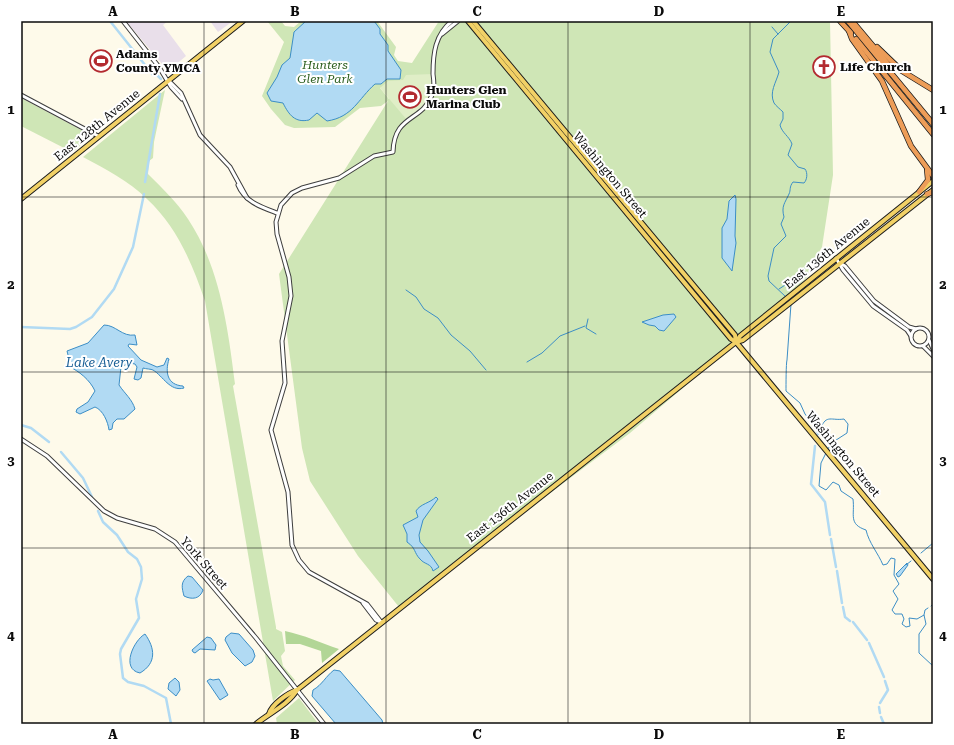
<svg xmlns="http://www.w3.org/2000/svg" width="954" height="745" font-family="'Roboto Serif',serif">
<rect width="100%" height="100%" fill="#fefaea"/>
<!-- industrial -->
<g fill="#e9dfea">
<path d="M126,21H168L163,25L186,56L168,71Z"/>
<path d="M210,21H233L218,32Z"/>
</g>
<!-- green -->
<g fill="#cfe6b6" fill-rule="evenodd">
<path d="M267,21H281L285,26L294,27L301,21H377L396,47L394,55L398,61L412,63L439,21H830L833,175L822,247L811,265L807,277L777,308L630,433L399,607L358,556L310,481L302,448L279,274L388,101L381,106L360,108L335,127L294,128L285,125L271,109L262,96L284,42ZM401,81L389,99L380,88Z"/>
<path d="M165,90L154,142L153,158L149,161L148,174C162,188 177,202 188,219C220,267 228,328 235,384L233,386L276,627V629L282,632L285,651L281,656L283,666L295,680L273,701L205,301C192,263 177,227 147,199C129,181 105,169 83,157Z"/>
<path d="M21,98L83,131L87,136L86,140L74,151H70L21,126Z"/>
<path d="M299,698L317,722L314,724H277L276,718Z"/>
</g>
<!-- forest -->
<path fill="#b2d696" d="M285,631C304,635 321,643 339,649L322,663L321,651L300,644H286Z"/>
<!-- pitch -->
<path fill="#e0eec7" d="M433,74C434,101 426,105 407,120L380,88L388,81L403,80L406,75Z"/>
<!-- water -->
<g fill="#b1daf3" stroke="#3c8ec6">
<path d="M306,21H374L380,29V34L388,45V51L401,70L400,79H387L381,84H375C358,99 353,117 327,121L317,113L309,120C295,123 289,115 283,103L271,101L267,93L277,77L282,65L290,58L294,32Z"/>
<path d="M735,195L736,199L735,236L736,243L732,271L722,258V228L727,219L729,201Z"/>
<path d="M674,314L676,317L664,331L659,330L655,326L649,325L642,322L663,315Z"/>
<path d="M104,325C116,325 122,337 135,335L137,345L129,344L128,346L141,360L157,367L164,365L167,358L169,359C165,372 167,385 183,386L184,388C170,392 163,376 153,370C151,369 146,369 143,368L141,378L138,380L134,379L137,367L135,364L129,363L121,367L119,385C125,394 132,399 135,409L124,419H117L113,423L112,429L109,430C108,422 103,410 95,407L80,414L76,412L77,409L88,402L95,391C90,380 79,371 68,366L67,363L69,359L67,351L88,343Z"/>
<path d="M436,497L438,499L423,520L419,535L420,542L428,551L439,567L433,571C431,563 425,565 420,559C414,553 416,548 407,542V534L403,525L418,517L416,511C420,504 430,503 436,497Z"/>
<path d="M907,563L908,565L900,576L898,577L896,574Z"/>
<path d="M188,576L192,577L203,590C200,599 192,600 184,596C182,588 180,582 188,576Z"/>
<path d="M231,633L239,634L253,650L255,656L252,662L245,666L232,653L225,640L226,637Z"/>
<path d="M145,634C155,648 157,663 140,673C120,669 134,640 145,634Z"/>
<path d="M207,637L211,638L216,645L215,650L200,649L195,653L193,652L192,650Z"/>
<path d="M334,670L340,671L382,720L383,724H336L312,696L313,690C322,685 326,676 334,670Z"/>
<path d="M175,678L179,682L180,690L176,696L168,689L169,683Z"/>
<path d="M210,679L213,680L219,679L228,695L220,700L207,681Z"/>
</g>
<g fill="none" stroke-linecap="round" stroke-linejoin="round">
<!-- stream -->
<g stroke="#3c8ec6" stroke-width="1">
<path d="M772,27L778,34"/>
<path d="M779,289L793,280L808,265L824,256"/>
<path d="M406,290L416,297L424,309L438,318L451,335L470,351L486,370"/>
<path d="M786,297L769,281L768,276L774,248L786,236L781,224L784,217C781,206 785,203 789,194C791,190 789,187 793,182L804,183C807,180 808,173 805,169L798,167L788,155L792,144C789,136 782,133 780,125L783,119V112C780,109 776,106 774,103C769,92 776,83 779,72L770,52L773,39L791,21"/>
<path d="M791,304L787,360C786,363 786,386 786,391L800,403L805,414L817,429L821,428C826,414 832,421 844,419L848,424L847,433L833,442L827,450"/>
<path d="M588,319L586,328L596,334"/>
<path d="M527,362L542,353L560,336L585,326"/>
<path d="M826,453L821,463L819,486L826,490L833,482L839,485L841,491L853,499C855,515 848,524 866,530C869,543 878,553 883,565L887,564L891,558L895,559L894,575L899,584L893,591L898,599L892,610L895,614H902L904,619L902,624L906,627L910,626L909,618L917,619L924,615L926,624L919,634V653L933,666"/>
<path d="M921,553L933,543"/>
<path d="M906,565L911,561"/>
<path d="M931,606L933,604"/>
<path d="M924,615L925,610L928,608"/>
</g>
<!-- canal -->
<g stroke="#b1daf3" stroke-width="2.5">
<path d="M110,21L153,75H157L161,79"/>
<path d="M145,182L160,94"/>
<path d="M21,327L70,329L76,327L92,317L114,289L133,247L144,194"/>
<path d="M21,425L31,428L49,442"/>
<path d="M817,429L818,434"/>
<path d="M815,446L811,484L825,502L830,535"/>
<path d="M61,452L83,478L92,497"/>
<path d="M98,511L103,522L117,535L128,552L137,559L141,567L142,579L136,599L139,618L121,649L120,654L123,678L128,682L144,686L166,698L171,724"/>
<path d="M831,539L836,567"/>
<path d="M837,571L842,603"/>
<path d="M843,607L845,617L850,621"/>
<path d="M853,622L867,640"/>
<path d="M869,643L884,677"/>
<path d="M880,703L888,690L885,681"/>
<path d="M879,707L880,713"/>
<path d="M881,717L884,724"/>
</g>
<!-- minor casing -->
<g stroke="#3e3e3e" stroke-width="5">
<g id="minor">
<path d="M123,21L159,67L171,87L182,99"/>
<path d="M442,34L458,21"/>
<path d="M168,80L181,93L200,135L230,167L247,198"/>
<path d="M21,95L98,136"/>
<path d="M238,185C245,202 261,207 277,213"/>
<path d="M836,258L843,270L873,306L907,330L911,336"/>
<path d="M840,263L845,266L874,301L909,327L916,329"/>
<circle cx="920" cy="337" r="9"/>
<path d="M929,340L933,349"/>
<path d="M923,346L933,356"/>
<path d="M21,439L47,456L104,511L117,518L155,529L175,542L256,638L324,724"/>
<path d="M363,603L376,620L381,622"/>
<path d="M381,622L367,604L309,572L299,560L292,545L288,492L271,430L285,383L282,341L291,296L289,277L277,234L276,222L281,205L292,193L302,188L339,178L374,156L393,152C394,114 422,122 432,95C435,89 434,81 433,74C433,53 435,35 452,21"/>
</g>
</g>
<!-- major casing -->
<g stroke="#1c1c1c" stroke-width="6">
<g id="major">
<path d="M468,21L731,339L736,342L933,579"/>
<path d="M473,21L735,335L736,342"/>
<path d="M21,199L243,21"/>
<path d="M737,341L740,336L933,181"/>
<path d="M269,714C272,704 288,693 297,690L736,342L743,340L933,190"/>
<path d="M256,724C269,713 288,705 297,690"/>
</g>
</g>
<!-- highway casing -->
<g stroke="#1c1c1c" stroke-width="6">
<g id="highway">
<path d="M840,21L851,33"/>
<path d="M848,21L933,124"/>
<path d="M852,21L888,64"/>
<path d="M849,31L852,39L882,81L911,146L933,176"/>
<path d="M856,39L933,134"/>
<path d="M877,47L902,71L933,90"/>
<path d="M919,192L928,180L927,170"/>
<path d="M927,194L933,192"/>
</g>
</g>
<!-- minor -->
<use href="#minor" stroke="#fff" stroke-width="3"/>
<!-- major -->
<use href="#major" stroke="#f2d166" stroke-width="4"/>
<!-- highway -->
<use href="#highway" stroke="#ed9d58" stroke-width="4.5"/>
</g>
<!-- grid -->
<path fill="none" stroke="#0b0b0b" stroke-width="1" stroke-opacity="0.55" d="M204,21V724M386,21V724M568,21V724M750,21V724M21,197H933M21,372H933M21,548H933"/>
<!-- icons -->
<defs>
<g id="stadium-ring" transform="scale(1.15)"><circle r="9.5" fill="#fff" stroke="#b32a30" stroke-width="1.5"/><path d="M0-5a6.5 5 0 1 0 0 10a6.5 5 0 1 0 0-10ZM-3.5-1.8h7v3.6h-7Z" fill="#b32a30"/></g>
<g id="church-ring" transform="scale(1.15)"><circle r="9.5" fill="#fff" stroke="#b32a30" stroke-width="1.5"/><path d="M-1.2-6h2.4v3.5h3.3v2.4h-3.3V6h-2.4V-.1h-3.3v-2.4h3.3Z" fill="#b32a30"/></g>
</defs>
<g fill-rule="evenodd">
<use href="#stadium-ring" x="101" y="61"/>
<use href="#church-ring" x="824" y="67"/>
<use href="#stadium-ring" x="410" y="97"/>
</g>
<g text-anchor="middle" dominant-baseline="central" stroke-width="4" stroke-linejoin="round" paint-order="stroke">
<!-- poi labels -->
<g font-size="12" font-weight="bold" fill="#0b0b0b" stroke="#fff" text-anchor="start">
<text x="116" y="54">Adams<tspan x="116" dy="14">County YMCA</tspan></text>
<text x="840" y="67">Life Church</text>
<text x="426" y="90">Hunters Glen<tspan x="426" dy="14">Marina Club</tspan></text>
</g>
<!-- park labels -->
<g font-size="12" font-style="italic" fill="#2c5f1f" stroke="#fff">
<text x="325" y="65">Hunters<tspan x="325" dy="14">Glen Park</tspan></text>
</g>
<!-- street labels -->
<g font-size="12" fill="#0b0b0b" stroke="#fff">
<text transform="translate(97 125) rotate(-39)">East 128th Avenue</text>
<text transform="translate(610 175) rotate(50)">Washington Street</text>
<text transform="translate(827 253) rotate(-39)">East 136th Avenue</text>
<text transform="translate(843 454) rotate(50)">Washington Street</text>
<text transform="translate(510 507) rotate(-38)">East 136th Avenue</text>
<text transform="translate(204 563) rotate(49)">York Street</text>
</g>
<!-- water labels -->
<g font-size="13" font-style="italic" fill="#1b6096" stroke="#fff">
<text x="99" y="362">Lake Avery</text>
</g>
</g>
<!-- border -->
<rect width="954" height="745" fill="none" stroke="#ffffff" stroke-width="44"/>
<rect x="22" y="22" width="910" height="701" fill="none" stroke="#0b0b0b" stroke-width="1.5"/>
<g font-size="13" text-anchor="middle" font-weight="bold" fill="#0b0b0b">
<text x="113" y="16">A</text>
<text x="295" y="16">B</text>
<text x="477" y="16">C</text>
<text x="659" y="16">D</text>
<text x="841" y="16">E</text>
<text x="11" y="114">1</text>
<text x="943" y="114">1</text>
<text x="11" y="289">2</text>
<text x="943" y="289">2</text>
<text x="11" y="465">3</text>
<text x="943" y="465">3</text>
<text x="11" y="640">4</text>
<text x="943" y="640">4</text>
<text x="113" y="739">A</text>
<text x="295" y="739">B</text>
<text x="477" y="739">C</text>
<text x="659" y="739">D</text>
<text x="841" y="739">E</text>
</g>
</svg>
